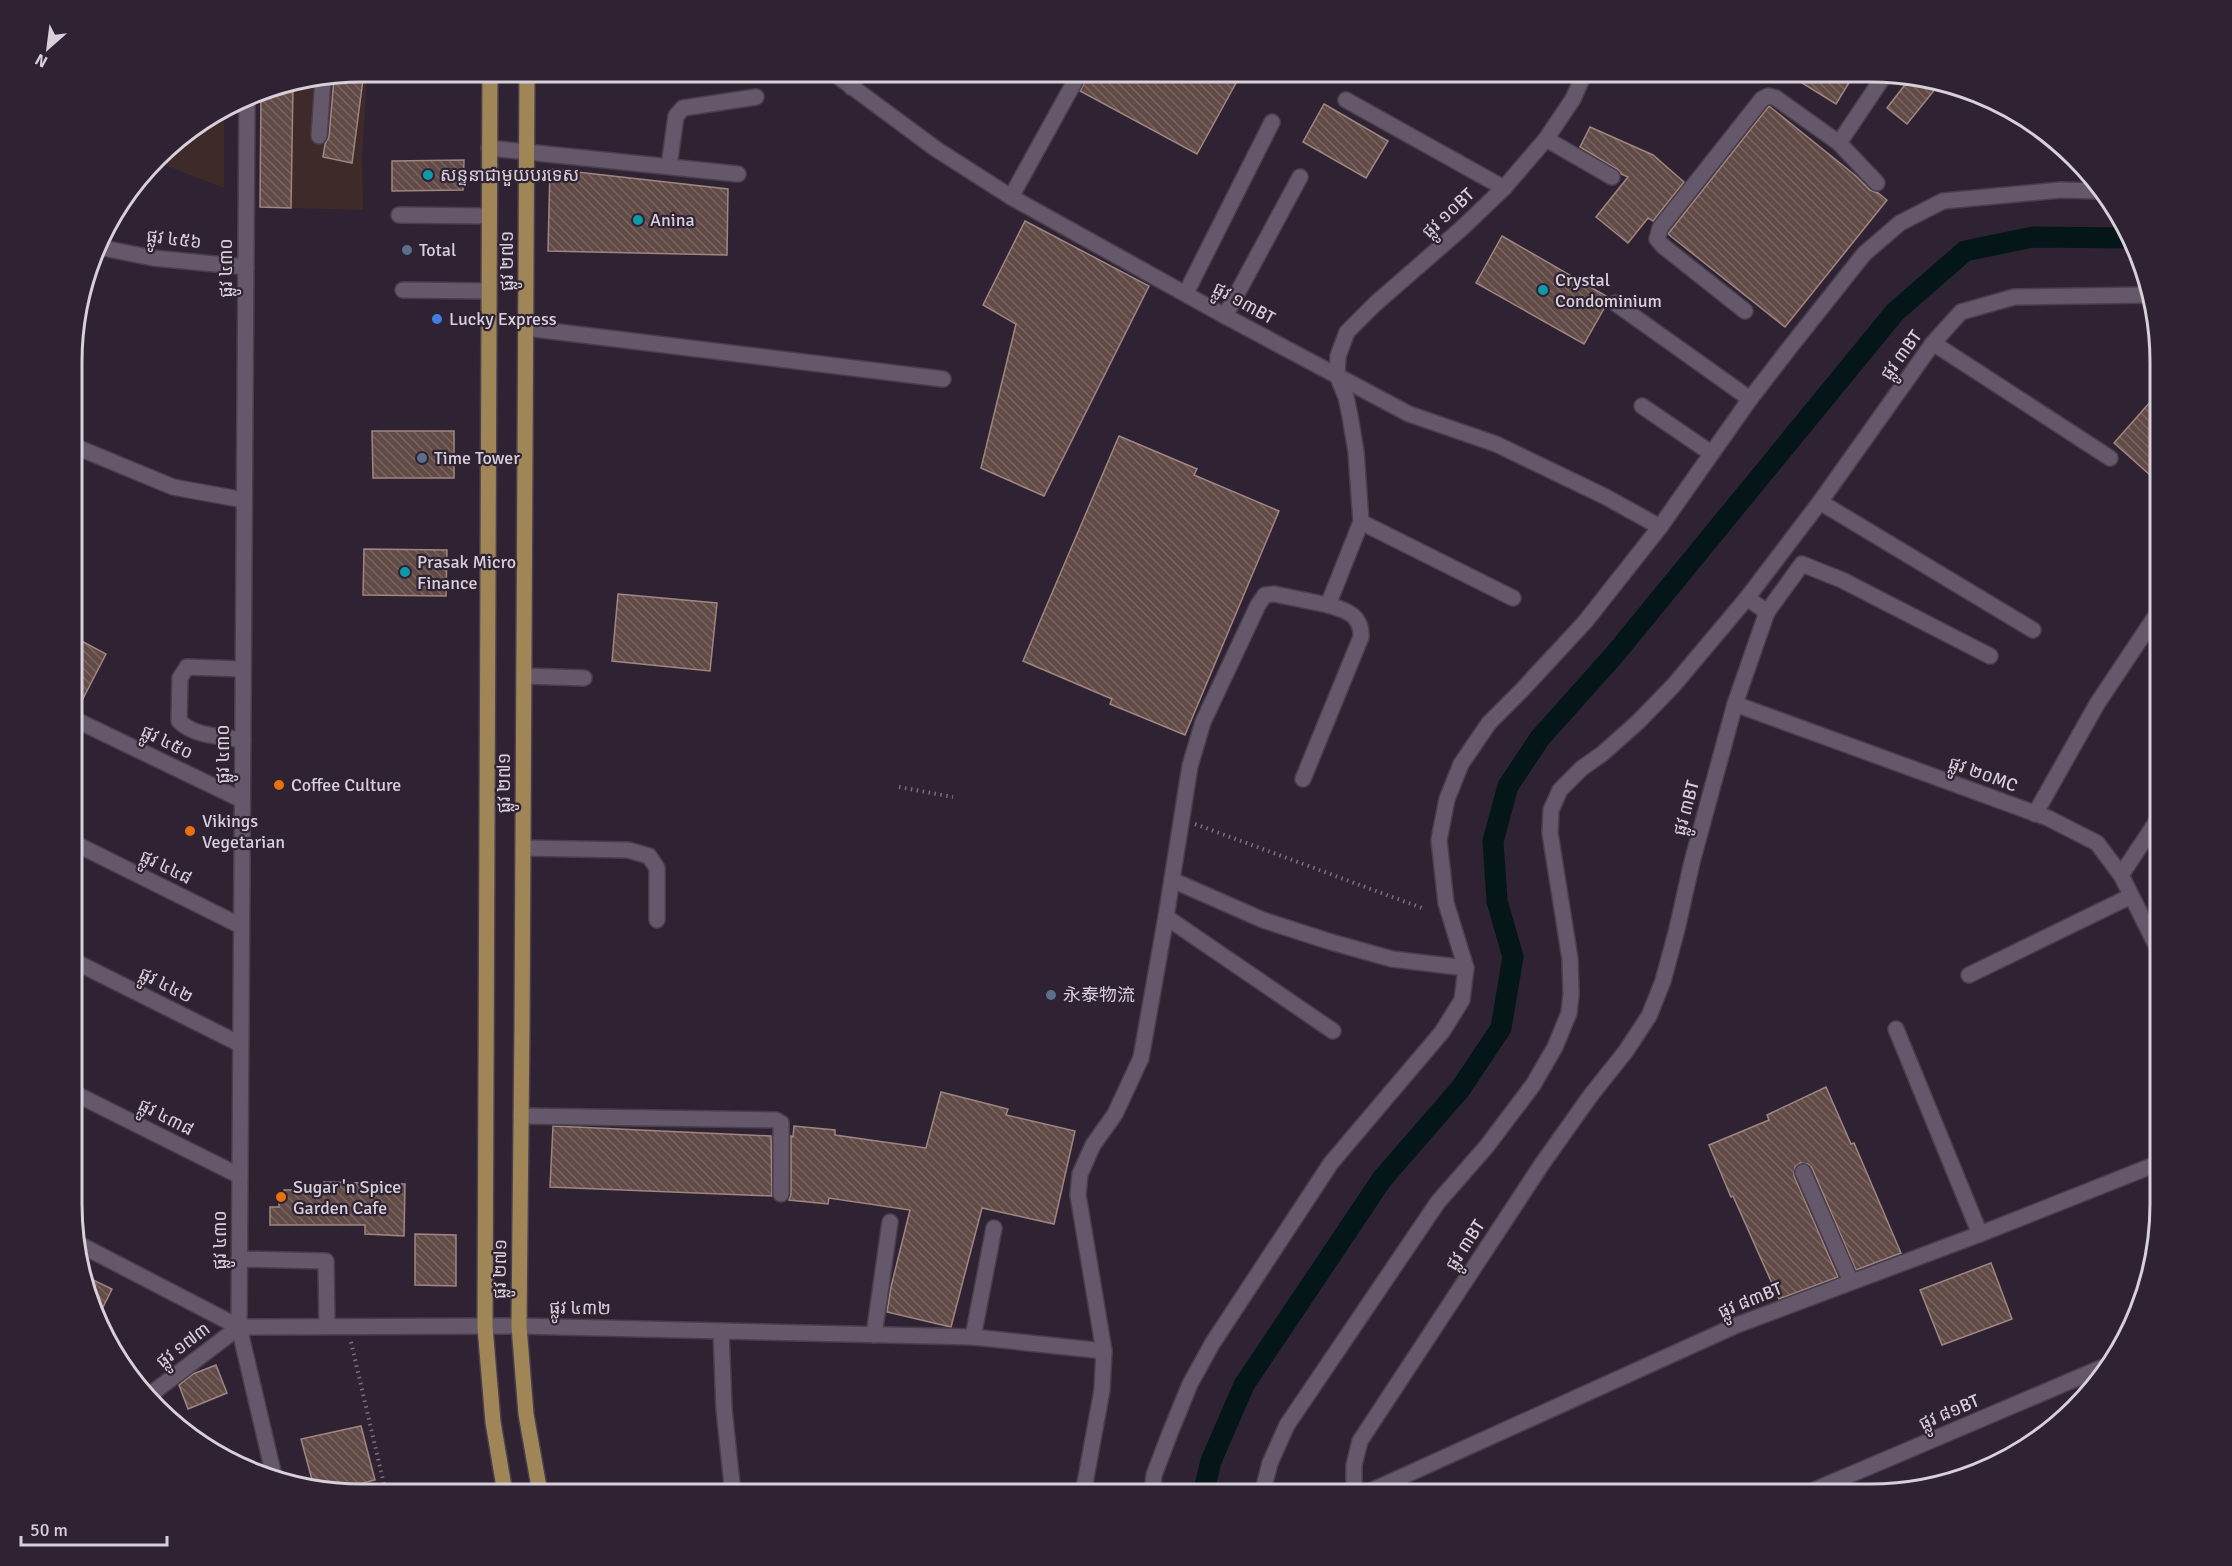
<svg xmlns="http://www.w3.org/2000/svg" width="2232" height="1566" font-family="Signika,'Noto Sans SC','Noto Sans Khmer',sans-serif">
<defs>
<pattern id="building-back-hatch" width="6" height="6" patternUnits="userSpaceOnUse" patternTransform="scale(1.5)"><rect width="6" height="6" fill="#624b47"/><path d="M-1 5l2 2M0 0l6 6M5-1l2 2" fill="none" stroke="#786461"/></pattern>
</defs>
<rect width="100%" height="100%" fill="#2f2333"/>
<!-- education -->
<g fill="#3e2a28">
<path d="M363,72H467V78L367,81L362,156L363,210L260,207L261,92Z"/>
<path d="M224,111V188L157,162L171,144Z"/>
</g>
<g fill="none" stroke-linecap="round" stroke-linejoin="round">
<!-- canal -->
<path stroke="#041618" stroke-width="21" d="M1203,1494L1211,1461L1244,1385L1382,1179L1461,1088L1501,1028L1513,957L1497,901L1493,841L1508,786L1540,738L1615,654L1895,312L1965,251L2033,237L2127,238"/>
</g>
<!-- building -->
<g fill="url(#building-back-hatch)" stroke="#9f8681" stroke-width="1.5">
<path d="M364,72L352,163L323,157L325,144L329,137L334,78Z"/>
<path d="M1090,72H1242L1197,154L1080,91Z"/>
<path d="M1786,73H1855L1836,104Z"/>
<path d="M1911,77L1940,83L1907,124L1887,108Z"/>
<path d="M293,86L291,208L260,207L261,92Z"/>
<path d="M1324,104L1388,141L1366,178L1303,142Z"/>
<path d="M1769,106L1856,176L1870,190L1878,193L1887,200L1785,327L1668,234Z"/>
<path d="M1590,127L1653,155L1684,182L1653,221L1648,218L1628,243L1596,217L1628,177L1621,174L1617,169L1580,147Z"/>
<path d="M464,160L463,190L392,191V161Z"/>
<path d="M550,169L728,189L727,255L548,251Z"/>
<path d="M1025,221L1149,286L1044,496L981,468L1016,324L983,305Z"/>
<path d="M1502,236L1608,297L1606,305L1584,344L1476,283Z"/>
<path d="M2159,392V463L2150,475L2114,443Z"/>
<path d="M372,431H454V478H373Z"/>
<path d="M1119,436L1197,469L1194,475L1279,511L1185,735L1110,704L1112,699L1023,661Z"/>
<path d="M364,549L447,550L446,596L363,595Z"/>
<path d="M618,594L717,603L710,671L612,661Z"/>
<path d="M74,637L106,654L77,710L74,709Z"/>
<path d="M1826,1087L1851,1144L1854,1143L1901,1253L1856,1270L1812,1168L1808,1164L1800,1163L1795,1167L1794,1176L1838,1277L1779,1299L1733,1196L1731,1197L1709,1145L1769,1120L1767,1115Z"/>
<path d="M941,1092L1008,1109L1006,1115L1075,1131L1054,1224L982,1208L951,1327L887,1312L891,1287L910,1210L829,1198L828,1204L789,1200L791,1194V1136L793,1137L794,1126L835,1130V1135L926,1148Z"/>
<path d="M553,1126L771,1136L772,1196L550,1187Z"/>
<path d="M324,1182L405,1184L404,1236L365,1234V1225H270V1207H279V1199H284V1190H324Z"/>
<path d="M415,1234L456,1235V1286L415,1285Z"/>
<path d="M1991,1263L2012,1319L1942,1345L1920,1290Z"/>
<path d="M87,1277L112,1289L99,1315Z"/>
<path d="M216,1365L227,1393L188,1409L179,1385L193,1374Z"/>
<path d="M361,1426L375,1480L331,1491L314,1487L301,1439Z"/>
</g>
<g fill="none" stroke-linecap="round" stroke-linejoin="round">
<!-- minor casing -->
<g stroke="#493f4c" stroke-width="18">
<g id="minor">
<path d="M832,72L936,149L1011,197L1225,316L1409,414L1496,444L1606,497L1660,527"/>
<path d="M851,87L860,72"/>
<path d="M247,97L239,1327L275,1480"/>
<path d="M1346,100L1504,188"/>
<path d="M2036,127L2058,145"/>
<path d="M319,136L323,80"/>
<path d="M1546,139L1612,177"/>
<path d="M1839,143L1886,73"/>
<path d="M489,148L738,174"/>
<path d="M669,166L676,116L683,108L756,97"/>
<path d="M1011,197L1080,72"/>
<path d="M399,215L488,216"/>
<path d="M98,247L153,258L246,267"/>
<path d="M403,290L488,291"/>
<path d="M1186,293L1272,122"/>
<path d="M1615,303L1750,399"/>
<path d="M1745,311L1663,246L1657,239L1660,228L1762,99L1768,96L1776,98L1839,143L1877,183"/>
<path d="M1225,316L1300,177"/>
<path d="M526,328L943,379"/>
<path d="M1933,343L2110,458"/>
<path d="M1642,406L1711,453"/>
<path d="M74,446L173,487L244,500"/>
<path d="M1820,502L2033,630"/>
<path d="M1361,522L1513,598"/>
<path d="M1767,612L1802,564L1842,580L1990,656"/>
<path d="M242,669L187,667L180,678L179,721C195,737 221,736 243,740"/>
<path d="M525,676L584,678"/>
<path d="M1735,704L2048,818L2097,843L2121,875L2159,951"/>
<path d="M74,719L242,800"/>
<path d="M1303,779L1361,637C1362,615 1346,610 1328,605"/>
<path d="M2035,814L2097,704L2159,611"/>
<path d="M74,843L241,926"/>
<path d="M523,848L628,850L649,856L657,868V920"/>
<path d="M2121,875L2159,818"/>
<path d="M1172,880L1263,920L1331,942L1392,959L1466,968"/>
<path d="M1166,917L1333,1031"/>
<path d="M74,961L240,1044"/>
<path d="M1969,975L2131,896"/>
<path d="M1896,1029L1980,1234"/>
<path d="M74,1093L240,1176"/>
<path d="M521,1116L776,1120L781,1123V1194"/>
<path d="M1803,1172L1851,1282"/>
<path d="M75,1242L239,1327L519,1326L973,1337L1104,1351"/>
<path d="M239,1259L326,1261L327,1326"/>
<path d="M721,1331L724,1409L733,1494"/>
<path d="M874,1335L890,1222"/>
<path d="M973,1337L994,1228"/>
<path d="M151,1394L239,1327"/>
<path d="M1083,1494L1102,1390L1104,1351L1078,1195L1080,1174L1093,1145L1115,1114L1141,1058L1166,917L1190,766L1203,722L1258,605L1265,595L1274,594L1328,605L1361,522L1356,452L1350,416L1346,397L1337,375L1338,356L1347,332L1375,304L1461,229L1504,188L1546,139L1573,99L1585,72"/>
<path d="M1152,1494L1154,1475L1170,1433L1190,1384L1212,1344L1331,1163L1442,1032L1462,1000L1466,968L1446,903L1439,840L1447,799L1461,764L1489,723L1522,690L1585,622L1660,527L1750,399L1791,346L1864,254L1900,223L1943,201L2061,190L2098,191"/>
<path d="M1262,1494L1270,1463L1287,1425L1438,1202L1487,1146L1533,1085L1555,1047L1569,1013L1571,994L1570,959L1550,833L1551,810L1560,790L1582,768L1602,754L1638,722L1673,686L1747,598L1820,502L1933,343L1961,312L2014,297L2145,295"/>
<path d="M1354,1494V1465L1360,1441L1542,1164L1591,1095L1626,1051L1649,1016L1663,981L1677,929L1692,862L1735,704L1767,612L1747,598"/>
<path d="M1364,1494L1737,1325L1980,1234L2159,1163"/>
<path d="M1805,1494L2108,1365"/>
</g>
</g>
<!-- major casing -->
<g stroke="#493f4c" stroke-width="18">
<g id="major">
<path d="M490,72L485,1327L493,1422L505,1493"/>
<path d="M527,72L522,1027L519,1326L526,1414L540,1493"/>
</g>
</g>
<!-- path -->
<g stroke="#796f7d" stroke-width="4" stroke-dasharray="1.5 4.5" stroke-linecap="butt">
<path d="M899,787L953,797"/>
<path d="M1195,824L1422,908"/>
<path d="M351,1342L386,1493"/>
</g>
<!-- minor -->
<use href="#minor" stroke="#65586a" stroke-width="15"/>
<!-- major -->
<use href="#major" stroke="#a08657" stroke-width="15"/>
</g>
<!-- markers -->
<g fill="#0f9aa8" stroke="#2f2333" stroke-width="2">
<circle cx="428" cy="175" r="6"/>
<circle cx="638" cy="220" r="6"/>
<circle cx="1543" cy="290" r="6"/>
<circle cx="405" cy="572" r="6"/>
</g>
<g fill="#5c6f8a" stroke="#2f2333" stroke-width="2">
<circle cx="407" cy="250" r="6"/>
<circle cx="422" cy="458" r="6"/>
<circle cx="1051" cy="995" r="6"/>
</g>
<circle fill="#3f7fe0" stroke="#2f2333" stroke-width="2" cx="437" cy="319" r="6"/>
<g fill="#e8710a" stroke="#2f2333" stroke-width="2">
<circle cx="279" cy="785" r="6"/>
<circle cx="190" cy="831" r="6"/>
<circle cx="281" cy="1197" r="6"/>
</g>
<g text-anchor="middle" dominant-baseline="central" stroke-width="4.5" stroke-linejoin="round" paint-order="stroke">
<!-- poi labels -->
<g font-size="18" fill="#d7d0da" stroke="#2f2333" text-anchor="start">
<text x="440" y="175">សន្ទនាជាមួយបរទេស</text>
<text x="650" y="220">Anina</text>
<text x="419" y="250">Total</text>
<text x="1555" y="280">Crystal<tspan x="1555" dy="21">Condominium</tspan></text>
<text x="449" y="319">Lucky Express</text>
<text x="434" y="458">Time Tower</text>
<text x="417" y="562">Prasak Micro<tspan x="417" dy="21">Finance</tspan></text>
<text x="291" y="785">Coffee Culture</text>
<text x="202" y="821">Vikings<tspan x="202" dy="21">Vegetarian</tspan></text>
<text x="1063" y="995">永泰物流</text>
<text x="293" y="1187">Sugar 'n Spice<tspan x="293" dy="21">Garden Cafe</tspan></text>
</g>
<!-- street labels -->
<g font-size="18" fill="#d7d0da" stroke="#2f2333">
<text transform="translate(1448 213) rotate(-43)">ផ្លូវ ១០BT</text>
<text transform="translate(174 239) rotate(7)">ផ្លូវ ៤៥៦</text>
<text transform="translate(507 261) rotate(-90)">ផ្លូវ ២៧១</text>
<text transform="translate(226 268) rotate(-90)">ផ្លូវ ៤៣០</text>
<text transform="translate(1244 303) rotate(29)">ផ្លូវ ១៣BT</text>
<text transform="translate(1901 355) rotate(-54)">ផ្លូវ ៣BT</text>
<text transform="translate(167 742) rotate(26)">ផ្លូវ ៤៥០</text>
<text transform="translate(223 754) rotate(-90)">ផ្លូវ ៤៣០</text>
<text transform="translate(1983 774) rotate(20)">ផ្លូវ ២០MC</text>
<text transform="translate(504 783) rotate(-90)">ផ្លូវ ២៧១</text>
<text transform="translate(1686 808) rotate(-75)">ផ្លូវ ៣BT</text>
<text transform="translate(166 867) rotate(26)">ផ្លូវ ៤៤៨</text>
<text transform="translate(166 985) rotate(27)">ផ្លូវ ៤៤២</text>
<text transform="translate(166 1117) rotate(27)">ផ្លូវ ៤៣៨</text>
<text transform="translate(220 1240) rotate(-90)">ផ្លូវ ៤៣០</text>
<text transform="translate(1465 1245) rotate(-57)">ផ្លូវ ៣BT</text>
<text transform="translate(500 1269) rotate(-89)">ផ្លូវ ២៧១</text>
<text transform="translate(1750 1300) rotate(-22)">ផ្លូវ ៨៣BT</text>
<text transform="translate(580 1308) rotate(1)">ផ្លូវ ៤៣២</text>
<text transform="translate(183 1345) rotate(-37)">ផ្លូវ ១៧៣</text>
<text transform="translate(1949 1412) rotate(-23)">ផ្លូវ ៨១BT</text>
</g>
</g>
<!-- crop -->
<path d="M0 0H2232V1566H0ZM362 82H1870A280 280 0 0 1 2150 362V1204A280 280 0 0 1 1870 1484H362A280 280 0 0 1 82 1204V362A280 280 0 0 1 362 82Z" fill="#2f2333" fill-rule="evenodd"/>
<path fill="none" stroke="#d7d0da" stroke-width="3" d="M362 82H1870A280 280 0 0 1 2150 362V1204A280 280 0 0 1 1870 1484H362A280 280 0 0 1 82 1204V362A280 280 0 0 1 362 82Z"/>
<!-- north arrow -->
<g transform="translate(48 48) rotate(208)" stroke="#2f2333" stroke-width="4.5" paint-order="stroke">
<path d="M0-4.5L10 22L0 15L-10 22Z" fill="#d7d0da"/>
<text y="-9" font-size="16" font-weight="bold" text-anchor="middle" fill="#d7d0da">N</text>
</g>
<!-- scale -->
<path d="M21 1536v9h146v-9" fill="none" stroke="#d7d0da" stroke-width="3"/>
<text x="30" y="1536" font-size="18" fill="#d7d0da" stroke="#2f2333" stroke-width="4.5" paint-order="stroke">50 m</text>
</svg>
